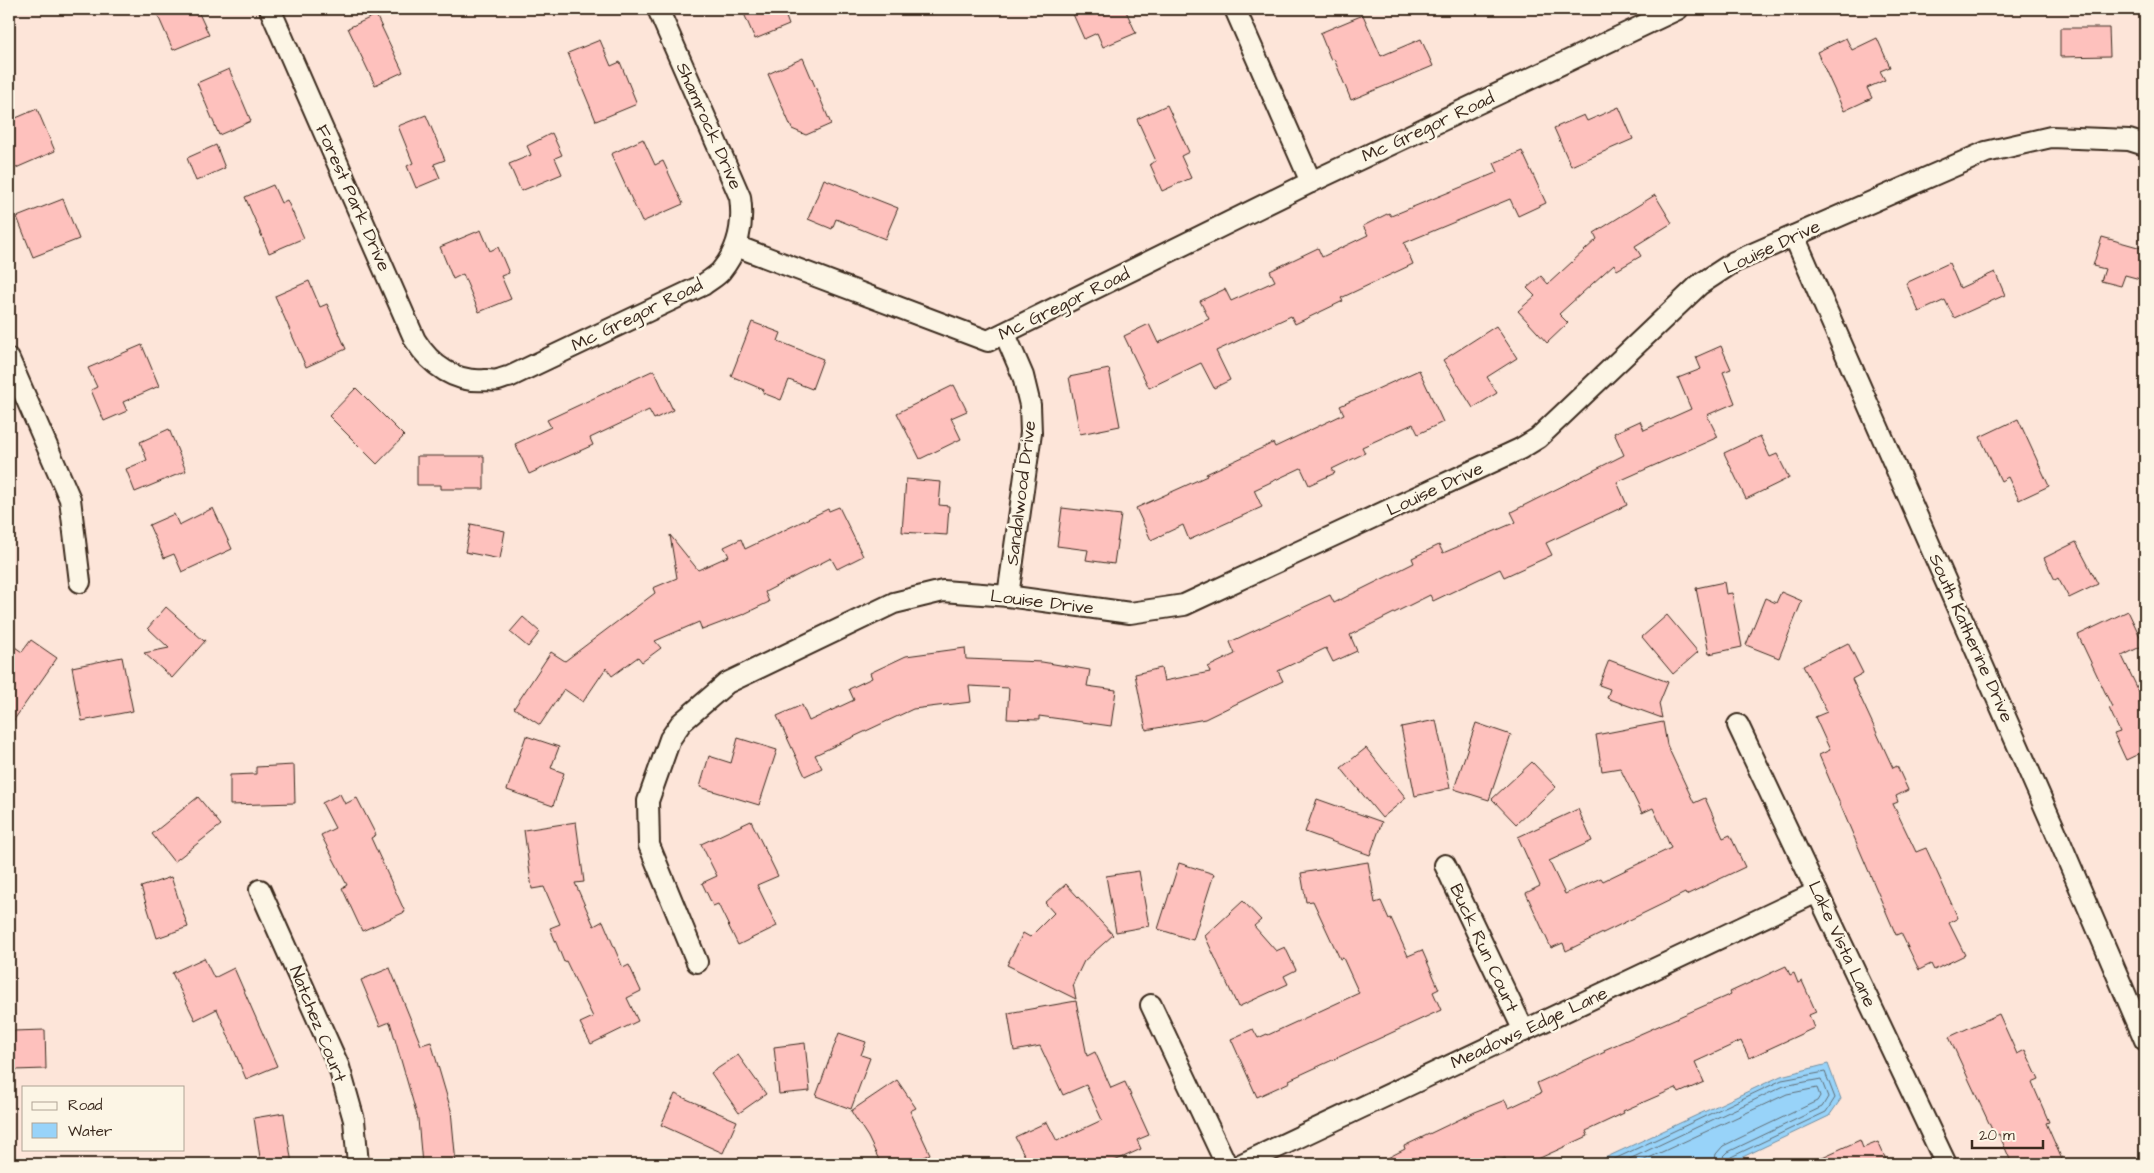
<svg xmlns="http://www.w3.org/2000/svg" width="2154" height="1173" font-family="'Architects Daughter',sans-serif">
<rect width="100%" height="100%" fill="#fde5d9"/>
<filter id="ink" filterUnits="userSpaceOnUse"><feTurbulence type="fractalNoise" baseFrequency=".02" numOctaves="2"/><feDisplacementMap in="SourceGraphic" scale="10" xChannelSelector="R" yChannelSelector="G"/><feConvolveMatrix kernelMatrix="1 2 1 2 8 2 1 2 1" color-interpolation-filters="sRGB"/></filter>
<g filter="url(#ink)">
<!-- water -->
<path fill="#98d3f9" stroke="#738fa1" d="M1828,1064L1841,1099L1829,1116L1728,1164H1592L1781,1076Z"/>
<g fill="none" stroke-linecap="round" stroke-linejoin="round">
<!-- shore -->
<g stroke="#606e76" stroke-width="1">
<path d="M1604,1164L1782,1080L1825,1072L1835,1098L1826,1112L1731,1157L1728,1164"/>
<path d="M1619,1164L1784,1086L1821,1079L1828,1097L1822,1107L1728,1152L1723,1157L1722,1164"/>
<path d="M1636,1164L1787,1094L1817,1088L1820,1096L1817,1101L1723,1146L1716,1154L1714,1164"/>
</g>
</g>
<!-- building -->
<g fill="#fec1bd" stroke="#3b2a1e">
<path d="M155,9H197L209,35L173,50Z"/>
<path d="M742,9H783L789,25L755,39Z"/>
<path d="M1085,9H1125L1136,33L1103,47L1097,33L1084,39L1073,14Z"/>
<path d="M376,15L403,72L375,85L348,28Z"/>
<path d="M1363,15L1381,56L1421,39L1433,66L1351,100L1334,59L1331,60L1320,33Z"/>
<path d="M2060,28H2109L2110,56L2060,57Z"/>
<path d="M1846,38L1852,50L1877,38L1890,67L1880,71L1885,80L1867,88L1872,98L1844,111L1817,52Z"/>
<path d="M600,40L611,66L620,62L637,104L596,121L568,53Z"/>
<path d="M803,58L831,124L806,135L792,129L768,74Z"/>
<path d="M229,69L251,121L219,135L197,83Z"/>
<path d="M1167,105L1189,152L1181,156L1191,178L1162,191L1150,164L1156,161L1137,119Z"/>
<path d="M1619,107L1633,139L1571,166L1554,128L1584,115L1587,121Z"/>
<path d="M37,109L55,151L9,171V121Z"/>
<path d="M426,115L445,160L434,164L440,178L416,188L407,166L413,163L398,126Z"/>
<path d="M552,133L562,155L555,158L562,174L521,191L509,164L531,155L527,146Z"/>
<path d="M643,139L655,165L663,161L683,204L642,222L611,154Z"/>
<path d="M216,145L225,168L196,181L187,158Z"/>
<path d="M1522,151L1546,203L1518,216L1510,199L1404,243L1413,264L1341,298L1343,301L1295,324L1291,316L1216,351L1230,380L1214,388L1201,363L1149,388L1124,336L1149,324L1158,343L1209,319L1200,301L1225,289L1231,301L1275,281L1270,271L1318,248L1322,257L1368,235L1363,226L1389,213L1391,216L1498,172L1494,163Z"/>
<path d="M824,179L898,208L885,239L836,219L832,229L808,219Z"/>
<path d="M273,185L281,203L287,200L304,238L269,253L245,197Z"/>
<path d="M1655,195L1672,223L1635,246L1641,256L1617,270L1614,264L1559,314L1568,323L1547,343L1518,311L1535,296L1527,288L1541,276L1548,284L1597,239L1594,233Z"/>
<path d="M63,199L79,239L33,257L17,217Z"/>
<path d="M481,230L490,251L498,247L509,273L501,276L511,299L479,312L463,274L453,279L440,247Z"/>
<path d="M2102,237L2145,249V263L2140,279L2125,275L2121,286L2101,281L2105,269L2093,266Z"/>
<path d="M1949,263L1960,288L1995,272L2005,295L1954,318L1945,300L1919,312L1906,283Z"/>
<path d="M309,281L320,307L327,304L346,349L306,367L275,296Z"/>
<path d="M752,322L781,333L778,341L823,359L812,389L789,380L781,400L763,393L764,390L731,376Z"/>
<path d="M1496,326L1517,358L1487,377L1497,393L1473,408L1443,360Z"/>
<path d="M142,345L159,386L123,402L127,411L104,421L91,390L97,387L88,368Z"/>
<path d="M1721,346L1731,369L1723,372L1735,403L1707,415L1718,437L1617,482L1627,505L1546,543L1552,555L1504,577L1500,569L1433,601L1430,595L1350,635L1357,651L1333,662L1326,648L1278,671L1283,681L1205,719L1146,730L1135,674L1161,668L1164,681L1210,672L1208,667L1235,654L1230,642L1330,595L1334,603L1414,563L1412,558L1439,545L1443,553L1516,522L1511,512L1624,455L1614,433L1640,421L1644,430L1691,409L1678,378L1701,369L1696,357Z"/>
<path d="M1109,369L1120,426L1080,434L1069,377Z"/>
<path d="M654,370L673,410L654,419L649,410L590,438L593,445L529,474L515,444L551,427L547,420Z"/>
<path d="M1419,370L1443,422L1418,434L1413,424L1362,447L1365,453L1332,469L1335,473L1309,485L1301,468L1254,490L1262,507L1189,540L1183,525L1151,540L1136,508L1207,476L1206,474L1273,443L1275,447L1344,414L1340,406Z"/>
<path d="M954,385L967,411L951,418L961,439L920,459L897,413Z"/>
<path d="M356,388L404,436L377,464L329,416Z"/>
<path d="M2018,419L2049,486L2019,500L2008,477L2001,481L1980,437Z"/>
<path d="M169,429L186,471L135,492L126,469L147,460L140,442Z"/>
<path d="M1760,436L1770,457L1777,454L1789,478L1746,499L1724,453Z"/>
<path d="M417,456H484V489H441V485H417Z"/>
<path d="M906,479L941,482L939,505L949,506L947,535L902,532Z"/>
<path d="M839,507L863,556L837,569L831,558L765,592L769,602L744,614L702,630L699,622L655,641L661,648L642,662L638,657L612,676L606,668L583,702L564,689L540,725L514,708L551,652L565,661L655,593L653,588L677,578L670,535L698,570L729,556L724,547L741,539L745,549L828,509L829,511Z"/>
<path d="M213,508L232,549L182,572L174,554L164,558L149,525L174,514L179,525Z"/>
<path d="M1062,508L1121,515L1114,564L1086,560L1088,550L1057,546Z"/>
<path d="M471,524L505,531L500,559L465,552Z"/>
<path d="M2076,542L2098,584L2069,598L2058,578L2055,580L2044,558Z"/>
<path d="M1724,582L1726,594L1732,593L1742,647L1709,654L1696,588Z"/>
<path d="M1781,592L1802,601L1779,658L1746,645L1765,598L1776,603Z"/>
<path d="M166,607L204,641L206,640L172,678L144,653L169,648L148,628Z"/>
<path d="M2128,611L2144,645L2122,656L2145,704V751L2126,760L2114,734L2120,732L2109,708L2112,707L2078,635Z"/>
<path d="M1667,615L1698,652L1673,674L1642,637Z"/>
<path d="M523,617L540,632L528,647L510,632Z"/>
<path d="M31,640L57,658L9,727V643L22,652Z"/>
<path d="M1848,643L1863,673L1852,679L1893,768L1897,766L1908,790L1896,796L1898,802L1893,804L1916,852L1926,848L1958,918L1949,923L1965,955L1934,970L1931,964L1919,970L1901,933L1896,935L1819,755L1830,750L1815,717L1827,712L1803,666Z"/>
<path d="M965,648L966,659L1042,662L1090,670L1087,686L1116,690L1111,726L1039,716V720L1007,719L1009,688L969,686L971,702L913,709L815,755L822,768L805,776L777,716L802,705L809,721L854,700L849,689L872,678L870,673L906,656Z"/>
<path d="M122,657L133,711L82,721L72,667Z"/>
<path d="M1609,660L1668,682L1659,704L1662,718L1607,698L1610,689L1599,685Z"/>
<path d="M1436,720L1450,788L1415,796L1401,727Z"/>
<path d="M1663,722L1667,745L1694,803L1705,798L1723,838L1730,835L1745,867L1686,895L1685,893L1566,951L1563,943L1551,948L1526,893L1540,886L1518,837L1578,809L1592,841L1549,861L1565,894L1601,878L1603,881L1671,848L1653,808L1642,813L1620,768L1602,771L1596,735Z"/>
<path d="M1476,723L1511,735L1489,800L1454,789Z"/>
<path d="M526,736L559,747L551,768L564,773L553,806L507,790Z"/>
<path d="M738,738L777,750L759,805L700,787L709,756L731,763Z"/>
<path d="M1366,748L1406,798L1382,818L1341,768Z"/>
<path d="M1532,762L1556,787L1516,824L1492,799Z"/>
<path d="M294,765L295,803L230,805V775L256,774V767Z"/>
<path d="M340,794L345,804L357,798L376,835L371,838L405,912L362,931L342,888L347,885L321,835L335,828L322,803Z"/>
<path d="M198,797L221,825L174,862L152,834Z"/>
<path d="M1317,799L1382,822L1370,855L1305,832Z"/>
<path d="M751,821L778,876L757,885L777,926L738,945L718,904L713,906L702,883L717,876L701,844Z"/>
<path d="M576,822L584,882L575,883L594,926L603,921L623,968L629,965L641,991L627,998L638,1021L591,1044L580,1023L593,1017L566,961L564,962L550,928L560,924L544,887L532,889L524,830Z"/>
<path d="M1368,862L1375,903L1381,901L1389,919L1391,918L1408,956L1422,950L1439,989L1433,992L1441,1010L1289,1080L1290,1082L1257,1097L1231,1039L1253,1029L1258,1038L1267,1034L1268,1035L1359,993L1343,958L1340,959L1313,901L1306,902L1301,873Z"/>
<path d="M1179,863L1214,874L1193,940L1158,929Z"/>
<path d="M1139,871L1149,926L1116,932L1106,876Z"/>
<path d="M171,877L188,927L157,938L141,887Z"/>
<path d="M1066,884L1113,935L1084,961L1073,984L1076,999L1007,965L1023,933L1030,937L1054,913L1045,903Z"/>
<path d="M1243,901L1261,920L1254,926L1276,951L1285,947L1296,970L1284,976L1288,984L1238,1007L1205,936Z"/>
<path d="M204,958L214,978L234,968L277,1066L246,1079L217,1009L195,1020L172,973Z"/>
<path d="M1786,966L1790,975L1794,973L1798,983L1802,981L1816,1012L1809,1015L1814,1028L1749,1058L1741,1041L1695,1062L1704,1082L1679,1093L1676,1088L1623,1111L1624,1113L1586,1131L1588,1136L1527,1164H1508L1505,1158L1490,1164H1376L1405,1149L1404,1146L1475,1112L1505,1100L1509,1108L1541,1093L1537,1083L1605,1052L1604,1050L1731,994L1730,992Z"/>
<path d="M390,968L421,1045L431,1042L451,1110L456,1164H422L418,1119L390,1022L380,1026L361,980Z"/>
<path d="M1076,1001L1087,1056L1095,1052L1111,1088L1125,1082L1149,1135L1137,1140L1141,1149L1108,1164H1029L1015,1137L1047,1122L1057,1141L1102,1120L1086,1085L1063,1095L1040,1046L1014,1051L1008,1013Z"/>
<path d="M1999,1014L2017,1054L2025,1050L2039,1080L2032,1083L2049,1122L2046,1123L2064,1164H2012L1999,1134L1995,1136L1949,1037Z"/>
<path d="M45,1030L46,1069L14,1070L13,1031Z"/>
<path d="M839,1033L866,1042L861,1055L870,1058L851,1109L816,1096Z"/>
<path d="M805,1043L810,1091L779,1094L774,1047Z"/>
<path d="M738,1055L766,1094L739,1113L711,1073Z"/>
<path d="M897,1080L916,1108L910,1111L930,1154L908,1164H881L868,1137L851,1111Z"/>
<path d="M675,1094L737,1121L723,1153L661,1125Z"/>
<path d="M284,1113L292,1164H261L254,1118Z"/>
<path d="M1860,1140L1863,1148L1878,1142L1888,1164H1807Z"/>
</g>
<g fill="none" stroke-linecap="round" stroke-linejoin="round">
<!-- street casing -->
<g stroke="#3b2a1e" stroke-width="24">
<g id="street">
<path d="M270,9L415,340C431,366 456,383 486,380C490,380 495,381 498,380C502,379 505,377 509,377L703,285C709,280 716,277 721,271C739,249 744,225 740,197L658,9"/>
<path d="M1235,9L1311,182"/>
<path d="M1794,236L2058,837L2145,1040"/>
<path d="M736,246L988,341L1311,182L1678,9"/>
<path d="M1005,334L1023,376L1030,405L1031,433L1008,596"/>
<path d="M9,359L70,499L80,582"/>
<path d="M1738,725L1946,1164"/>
<path d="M1445,865L1524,1031"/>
<path d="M260,890L339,1067L354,1120L358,1164"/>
<path d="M697,962L649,845L648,801L670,739L681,723L727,683L894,603L943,591L1008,596L1130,613L1184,605L1520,449L1538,438L1699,285L1734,262L1986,152L2051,137L2129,140L2145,145"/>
<path d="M1151,1005L1226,1164"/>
<path d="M1242,1164L1817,892"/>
</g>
</g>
<!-- street -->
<use href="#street" stroke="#fcf5e5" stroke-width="20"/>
</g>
</g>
<g text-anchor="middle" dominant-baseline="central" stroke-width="5" stroke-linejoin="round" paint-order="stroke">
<!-- street labels -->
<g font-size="18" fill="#3b2a1e" stroke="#fcf5e5">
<text transform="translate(709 126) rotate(66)">Shamrock Drive</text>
<text transform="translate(1428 127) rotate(-25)">Mc Gregor Road</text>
<text transform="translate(353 198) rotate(66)">Forest Park Drive</text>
<text transform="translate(1772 247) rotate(-25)">Louise Drive</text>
<text transform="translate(1064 304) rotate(-26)">Mc Gregor Road</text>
<text transform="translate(637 315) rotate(-26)">Mc Gregor Road</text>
<text transform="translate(1435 489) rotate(-25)">Louise Drive</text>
<text transform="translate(1021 493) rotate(-83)">Sandalwood Drive</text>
<text transform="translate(1042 602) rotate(7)">Louise Drive</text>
<text transform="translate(1971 638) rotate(66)">South Katherine Drive</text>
<text transform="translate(1842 944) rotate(65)">Lake Vista Lane</text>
<text transform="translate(1484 948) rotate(65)">Buck Run Court</text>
<text transform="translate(318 1024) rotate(68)">Natchez Court</text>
<text transform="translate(1529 1028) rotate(-25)">Meadows Edge Lane</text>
</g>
</g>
<!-- margin -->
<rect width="2154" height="1173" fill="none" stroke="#fcf5e5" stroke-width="30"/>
<rect x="15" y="15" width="2124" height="1143" fill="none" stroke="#3b2a1e" stroke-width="2" filter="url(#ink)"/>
<!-- legend -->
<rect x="22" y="1086" width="162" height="65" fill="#fcf5e5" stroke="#afa495"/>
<rect x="32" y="1102" width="25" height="8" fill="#fcf5e5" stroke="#afa495"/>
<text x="68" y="1110" font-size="15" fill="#3b2a1e">Road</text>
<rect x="32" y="1123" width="25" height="15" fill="#98d3f9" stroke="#afa495"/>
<text x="68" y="1136" font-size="15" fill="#3b2a1e">Water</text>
<!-- scale -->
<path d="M1972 1140v8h71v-8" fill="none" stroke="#3b2a1e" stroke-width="2.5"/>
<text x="1979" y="1140" font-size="15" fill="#3b2a1e" stroke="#fcf5e5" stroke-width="4" paint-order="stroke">20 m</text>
</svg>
